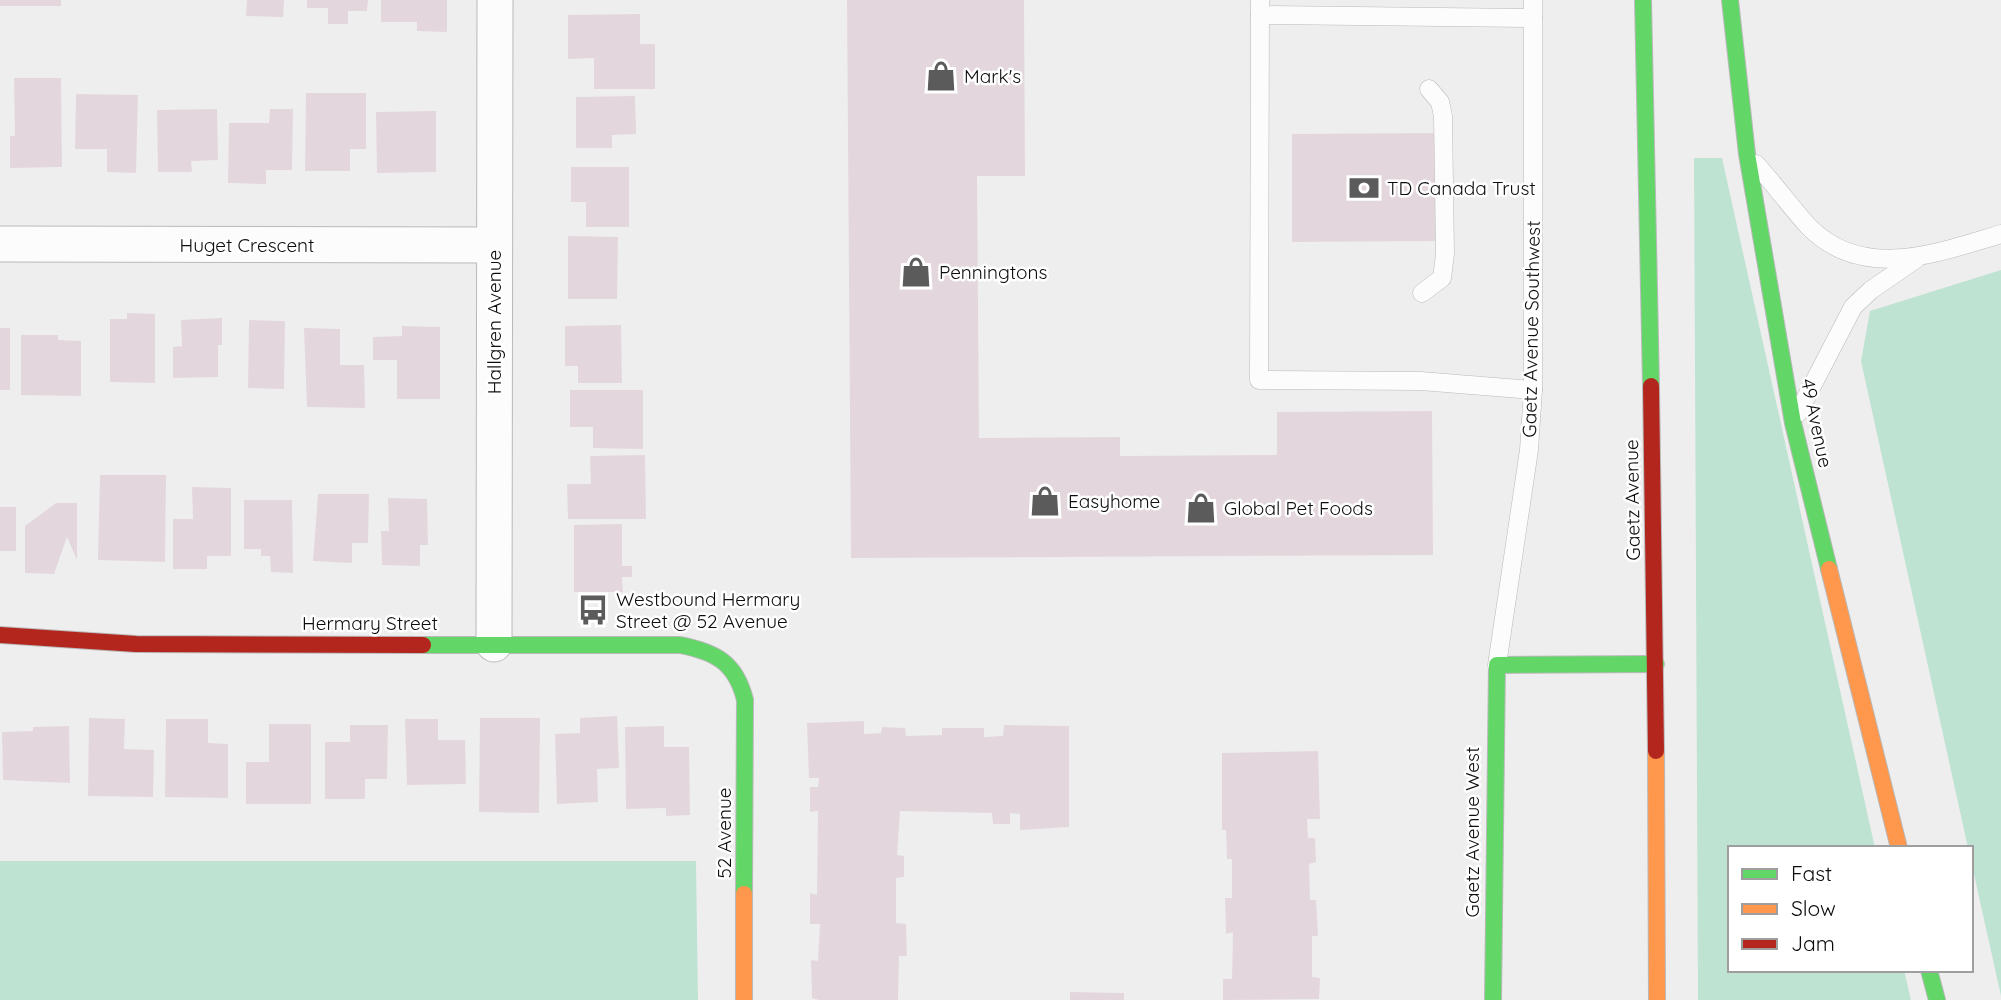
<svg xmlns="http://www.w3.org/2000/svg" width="2001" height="1000" font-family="Quicksand,sans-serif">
<rect width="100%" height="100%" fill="#efeeef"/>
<!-- green -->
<g fill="#bfe3d2">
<path d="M1694,158H1722L1875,848H1730V970H1904L1911,1000H1698Z"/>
<path d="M2001,270V996L1971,861V848H1968L1861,361L1870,311Z"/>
<path d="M0,861H696L698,1000H0Z"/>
</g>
<!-- building -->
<g fill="#e3d7dd">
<rect x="0" y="0" width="61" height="6"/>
<path d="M247,0H284L283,17L246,16Z"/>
<path d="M307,0H368L367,11H348V24H328V8H307Z"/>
<path d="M381,0H447V32L417,31V22H381Z"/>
<path d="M847,0H1024L1025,176H977L979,438L1120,437V456L1277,455V412L1432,411L1433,555L851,558Z"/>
<path d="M640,14V44H655V89H594V58L568,59V15Z"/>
<path d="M14,78H61L62,167L10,168V136H15Z"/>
<path d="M306,93H366V149H350V171H305Z"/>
<path d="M76,94L138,95L136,173L107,172V149H75Z"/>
<path d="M635,96L636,134L612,135V148H576V97Z"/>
<path d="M217,109L218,160L191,161L192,172H158L157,110Z"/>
<path d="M270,109H293L292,170H266V184L228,183L229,123H269Z"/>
<path d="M436,111V172L377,173L376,112Z"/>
<path d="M1436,133L1437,241L1292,242V134Z"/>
<path d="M571,167H629V227H586V202H571Z"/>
<path d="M568,236L618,237L617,299H568Z"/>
<path d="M127,313L155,314V383L110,382V319H127Z"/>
<path d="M222,318V345H218V377L173,378V347L182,346L181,320Z"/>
<path d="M249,320L285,321L284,389L248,388Z"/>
<path d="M621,325L622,383H578V366H565V326Z"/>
<path d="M402,326L440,327V399H397V360H373V337L402,336Z"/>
<rect x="0" y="328" width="10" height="62"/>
<path d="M304,328L340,329V365H364L365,408L307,407Z"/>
<path d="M21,335H58V340L81,341V396L21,395Z"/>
<path d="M570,390H643V449L593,448V427H570Z"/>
<path d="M645,455L646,519H568L567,484H591L590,456Z"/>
<path d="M100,475H166L165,562L98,560Z"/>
<path d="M192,487L231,488V556H207V569H173V519H193Z"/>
<path d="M318,494H369L368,543H352V563L313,561Z"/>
<path d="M388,498L427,499L428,545H420V566L382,565L381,531H389Z"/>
<path d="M244,500H292L293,573L271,572L270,556H261V549H244Z"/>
<path d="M56,503H77V560L67,537L54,574L25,573V526Z"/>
<rect x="0" y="507" width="16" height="44"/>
<path d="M622,524V566H632V577H622L623,592H574V525Z"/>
<path d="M617,716L619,768L597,769L598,802L557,804L555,734L580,733V718Z"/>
<path d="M89,718L125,719L124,749L154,750L153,797L88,796Z"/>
<path d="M480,718H540L539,813L479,812Z"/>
<path d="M166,719H208V743L228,744V798L165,797Z"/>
<path d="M405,719H438V740H465L466,784L407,785Z"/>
<path d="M864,721V734L881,733L882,727L905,728L906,736L942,735V728H984V737L1003,736L1004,725L1069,726V827L1020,830V814L1010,813V824H993L992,813L900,811L897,855L904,856V877L896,878V923L906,924L907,956H899L898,1000H819L812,998L811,960L818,961L820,924H810V893L817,895L818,811L810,812V787H818L819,778H809L807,723Z"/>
<path d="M269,724H311V804H246V762H269Z"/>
<path d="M350,725H388L387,779H365V799H325V742H350Z"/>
<path d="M69,726L70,783L3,780L2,732L33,731V727Z"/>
<path d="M664,726V747H689L690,815L666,816V808L626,809L625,727Z"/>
<path d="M1318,751L1320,819H1307L1308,838H1315L1316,862L1309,864L1310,900H1316L1318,936H1312V977L1320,978L1319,999L1223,1000V979H1232L1233,932L1226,934L1225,898H1232V859H1227L1226,830H1222V753Z"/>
<path d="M1070,992L1124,993V1000H1070Z"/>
</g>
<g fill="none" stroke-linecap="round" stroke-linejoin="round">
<!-- lane casing -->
<g stroke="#bab9ba" stroke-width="19">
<g id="lane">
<path d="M1260,0L1259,380L1421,381L1533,390"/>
<path d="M1260,15L1533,18"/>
<path d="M1756,164C1774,184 1790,206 1808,226C1862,282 1937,253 2001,234"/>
<path d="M1422,293L1442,278L1445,254L1443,116L1440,102L1429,89"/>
<path d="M1798,413L1853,307L1871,290L1916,259"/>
<path d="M1497,665L1529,450L1533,390V0"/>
</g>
</g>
<!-- street casing -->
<g stroke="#bab9ba" stroke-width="37">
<g id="street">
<path d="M0,244L494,245"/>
<path d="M494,644L495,0"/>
</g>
</g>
<!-- fast casing -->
<g stroke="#bab9ba" stroke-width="18">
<g id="fast">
<path d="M1643,0L1651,386"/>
<path d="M1730,0L1747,154L1793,423L1829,569"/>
<path d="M423,645H680C716,652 736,663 745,700L744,894"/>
<path d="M1929,970L1937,1000"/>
<path d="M1493,1000L1497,665L1656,664"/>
</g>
</g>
<!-- slow casing -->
<g stroke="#bab9ba" stroke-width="18">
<g id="slow">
<path d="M1829,569L1899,848"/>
<path d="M1656,751L1657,1000"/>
<path d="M744,1000V894"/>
</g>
</g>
<!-- jam casing -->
<g stroke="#bab9ba" stroke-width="18">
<g id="jam">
<path d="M1651,386L1656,751"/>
<path d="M0,635L136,644L423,645"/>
</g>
</g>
<!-- lane -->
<use href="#lane" stroke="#fdfcfd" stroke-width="18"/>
<!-- street -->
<use href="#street" stroke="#fdfcfd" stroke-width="35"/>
<!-- fast -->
<use href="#fast" stroke="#63d668" stroke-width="16"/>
<!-- slow -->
<use href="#slow" stroke="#ff974d" stroke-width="16"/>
<!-- jam -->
<use href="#jam" stroke="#b3261e" stroke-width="16"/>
</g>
<!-- icons -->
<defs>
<g id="shop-bare" transform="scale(2.415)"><path d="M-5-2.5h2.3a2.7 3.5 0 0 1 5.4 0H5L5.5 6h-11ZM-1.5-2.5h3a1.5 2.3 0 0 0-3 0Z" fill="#5c5b5c" stroke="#fff" stroke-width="2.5" paint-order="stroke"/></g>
<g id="bank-bare" transform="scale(2.415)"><path d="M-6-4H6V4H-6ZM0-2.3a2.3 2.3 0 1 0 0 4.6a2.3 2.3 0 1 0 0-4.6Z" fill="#5c5b5c" stroke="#fff" stroke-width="2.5" paint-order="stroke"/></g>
<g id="bus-bare" transform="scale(2.415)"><path d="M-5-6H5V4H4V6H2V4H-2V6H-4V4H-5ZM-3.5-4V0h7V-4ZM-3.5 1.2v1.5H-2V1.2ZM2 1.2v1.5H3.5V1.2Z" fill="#5c5b5c" stroke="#fff" stroke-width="2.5" paint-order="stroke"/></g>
</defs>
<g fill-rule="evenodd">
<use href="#shop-bare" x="941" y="76"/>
<use href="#bank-bare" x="1364" y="188"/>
<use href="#shop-bare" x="916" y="272"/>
<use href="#shop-bare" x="1045" y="501"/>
<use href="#shop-bare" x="1201" y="508"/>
<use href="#bus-bare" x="593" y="610"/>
</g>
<g text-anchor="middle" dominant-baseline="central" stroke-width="5" stroke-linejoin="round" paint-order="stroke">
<!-- poi labels -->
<g font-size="19" fill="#0d0c0d" stroke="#fff" text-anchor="start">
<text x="964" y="76">Mark's</text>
<text x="1387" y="188">TD Canada Trust</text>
<text x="939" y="272">Penningtons</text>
<text x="1068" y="501">Easyhome</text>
<text x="1224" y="508">Global Pet Foods</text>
<text x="616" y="599">Westbound Hermary<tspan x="616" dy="22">Street @ 52 Avenue</tspan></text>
</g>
<!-- street labels -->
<g font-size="19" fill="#0d0c0d" stroke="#fff">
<text x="247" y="245">Huget Crescent</text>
<text transform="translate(494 322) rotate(-90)">Hallgren Avenue</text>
<text transform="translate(1531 329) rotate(-89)">Gaetz Avenue Southwest</text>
<text transform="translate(1817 423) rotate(78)">49 Avenue</text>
<text transform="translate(1632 500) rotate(-91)">Gaetz Avenue</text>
<text x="370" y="623">Hermary Street</text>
<text transform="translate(1472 832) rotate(-90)">Gaetz Avenue West</text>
<text transform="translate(724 833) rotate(-90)">52 Avenue</text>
</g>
</g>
<!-- legend -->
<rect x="1728" y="846" width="245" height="126" fill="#ffffff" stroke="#9e9e9e" stroke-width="2"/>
<rect x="1742" y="869" width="35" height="10" fill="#63d668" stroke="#9e9e9e" stroke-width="2"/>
<text x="1791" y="881" font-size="21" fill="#0d0c0d">Fast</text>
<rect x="1742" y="904" width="35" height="10" fill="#ff974d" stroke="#9e9e9e" stroke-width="2"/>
<text x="1791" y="916" font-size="21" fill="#0d0c0d">Slow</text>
<rect x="1742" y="939" width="35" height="10" fill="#b3261e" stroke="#9e9e9e" stroke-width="2"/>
<text x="1791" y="951" font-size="21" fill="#0d0c0d">Jam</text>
</svg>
